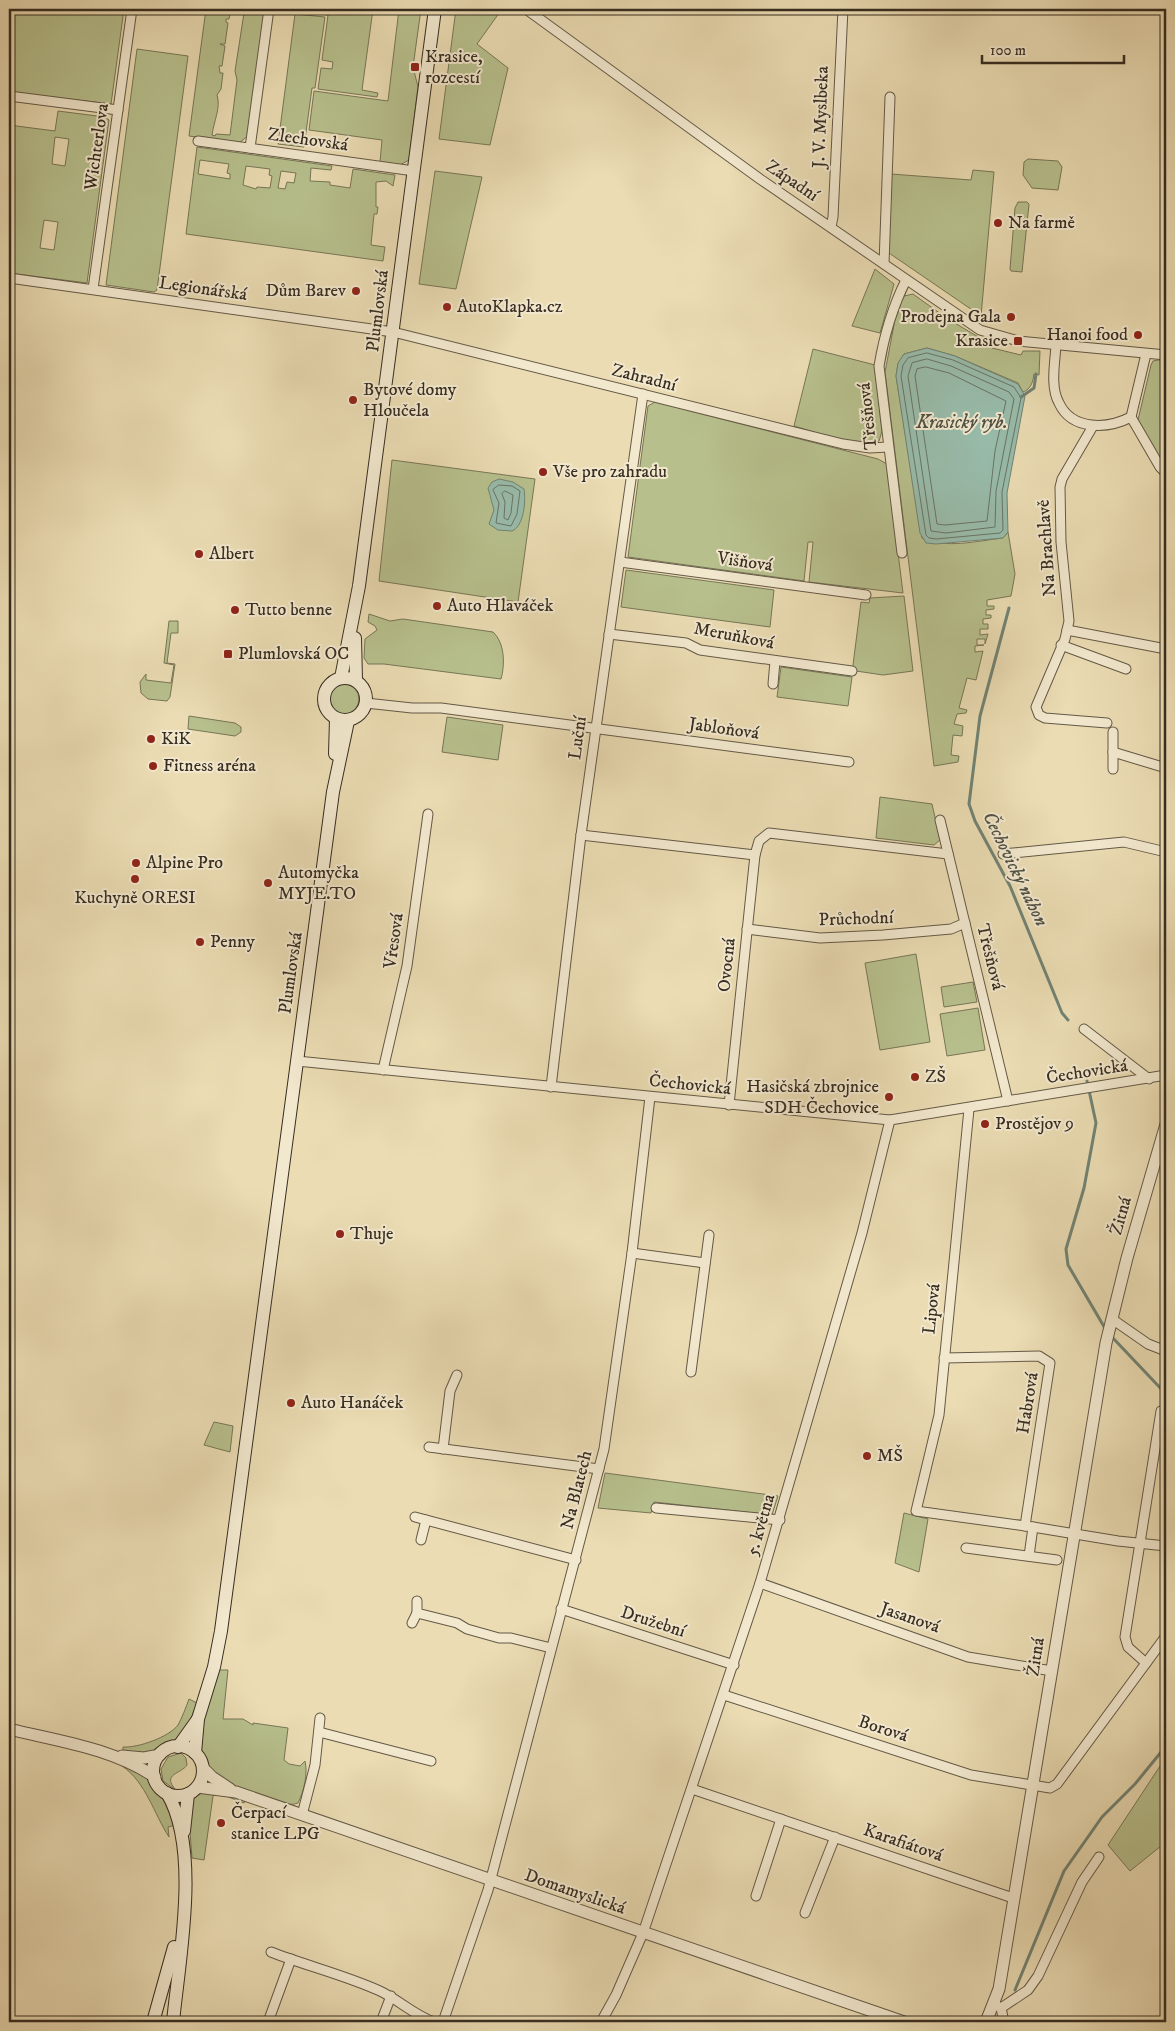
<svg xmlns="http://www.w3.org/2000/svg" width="1175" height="2031" font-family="'IM FELL DW Pica',serif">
<rect width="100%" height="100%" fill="#ebdcb3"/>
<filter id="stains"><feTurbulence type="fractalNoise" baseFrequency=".004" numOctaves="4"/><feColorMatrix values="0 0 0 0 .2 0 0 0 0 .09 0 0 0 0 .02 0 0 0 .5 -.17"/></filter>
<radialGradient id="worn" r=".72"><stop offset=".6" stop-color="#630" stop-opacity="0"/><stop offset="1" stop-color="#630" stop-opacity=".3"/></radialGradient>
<!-- green -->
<g fill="#b7c08d" stroke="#777657" fill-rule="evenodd">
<path d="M9,9H124L111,104L9,92Z"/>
<path d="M206,9H231L229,19H226V22L228,23L225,44H220L225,46L222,66H219L220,73H223L221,89L217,95C221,108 214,120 212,135L215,136L216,134L230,135L237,80L235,71L244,13L246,9H267L249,135L239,143L189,136Z"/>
<path d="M280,9H373L362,90L378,93L377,97L318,89L321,68L332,69L333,62L322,60L328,15Z"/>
<path d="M399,9H421L413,67L418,87L409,160L400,165L380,162L382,140L309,130L314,91L388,101Z"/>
<path d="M456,9H502L477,44L508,68L490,145L439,139Z"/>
<path d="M295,14L325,17L315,88H312L304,147L278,144Z"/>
<path d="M137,49L188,56L157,290L154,292L106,285Z"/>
<path d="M58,111L105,117L109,120L87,283L9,273V125L55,131ZM55,137L69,139L65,166L52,164ZM44,220L58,222L54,250L40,248Z"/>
<path d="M197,147L332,166L331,170L311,168L310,181L330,182V185L350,188L353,169L395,175L393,186L386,181L376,182V207H378L377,214H374L371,245L385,247L383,261L186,234ZM200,160L229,164L227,173L230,174V179L198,174ZM246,166L270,169L269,175L272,176L270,188L257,187L256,189L243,185ZM281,171L296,173L294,183L287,182L285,189L278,188Z"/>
<path d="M1028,159L1058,161L1062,167L1058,190L1032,188L1023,175L1024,162Z"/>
<path d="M973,170L994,172L981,316L889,253L887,224L891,174L971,180Z"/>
<path d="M435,171L482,177L456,289L419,284Z"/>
<path d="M1018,202H1027L1029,204L1022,272L1011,271L1010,269L1015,208Z"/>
<path d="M875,269L894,284L880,333L852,326Z"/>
<path d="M913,294L948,319L992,345V348L1021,355L1023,351H1040L1039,375L1034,374C1033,382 1031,389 1023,392L1018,383L955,356L927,348L904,354L898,364L896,376L922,538C947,549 976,541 1003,538L1008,532L1015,574L1011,596L987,600V606H994V609L986,610V615H991V618L983,619V624H988V629H980V635L988,634L985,644V639H977V645H984L975,646V652L983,651L976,680L967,678L959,708L967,710L966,713L957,714L954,724L963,726L962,736L953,735L951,755L959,756L958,762L934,766L885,372L898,304L904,296Z"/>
<path d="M813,349L875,365L882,431L879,441C858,449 816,432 794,426Z"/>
<path d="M1158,360L1166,361V468L1160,462L1138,420L1151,365L1153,361Z"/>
<path d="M655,402L878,459L887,464L903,593L809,582L813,542H808L804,581L628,557L648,406Z"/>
<path d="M392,460L535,479L518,602L379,581Z"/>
<path d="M626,570L774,590L770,627L621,607Z"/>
<path d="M904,596L913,671L883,675L856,671L853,665L861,602L869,603L870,598Z"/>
<path d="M369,614L390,621L403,619L493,632C505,643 505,665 501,679L384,664H368L364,658L365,639L377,630L375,626L368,622Z"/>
<path d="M169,621H178V633H171L167,663L175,664L170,697L167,701L148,699L141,693L140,682L146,674V680L171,683L174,665L164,663Z"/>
<path d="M781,667L852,677L848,706L777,697Z"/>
<circle cx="344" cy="699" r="15"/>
<path d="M189,716L235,723L241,727V732L235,736L188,729Z"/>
<path d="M447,717L503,725L498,760L442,752Z"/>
<path d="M880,797L932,804L940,840L934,845L876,838Z"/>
<path d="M916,954L930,1042L880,1050L865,963Z"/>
<path d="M973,982L977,1002L944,1007L941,987Z"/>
<path d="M978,1008L985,1050L947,1056L940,1014Z"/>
<path d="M214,1422L233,1426L230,1452L204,1445Z"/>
<path d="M605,1473L778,1496L772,1515L654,1502L651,1513L598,1508Z"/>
<path d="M904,1513L928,1519L919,1572L895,1563Z"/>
<path d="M219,1670H228L223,1719H243L253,1725V1723L288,1728L284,1760L289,1764L300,1766L305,1761C308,1774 304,1791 298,1803C285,1808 268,1798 255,1793C245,1789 233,1786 223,1781C181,1755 210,1707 219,1670Z"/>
<path d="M189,1699L197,1703L190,1721L176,1742L156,1753L123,1752V1747C138,1748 169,1737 178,1725C182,1718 186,1707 189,1699Z"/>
<path d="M181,1753L186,1758L187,1765C181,1774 161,1774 176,1790L163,1781L161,1769L168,1757Z"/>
<path d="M1166,1757V1842L1130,1871L1108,1845Z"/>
<path d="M123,1762L151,1779L157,1790L167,1799L176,1825L168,1827L169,1837C154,1814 146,1782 122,1766Z"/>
<path d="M205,1791L245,1800L244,1803L218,1793L213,1796L204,1860L192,1858L189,1819L193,1798Z"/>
</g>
<!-- water -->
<g fill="#98bcab" stroke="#718374">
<path d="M927,348L955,356L1018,384L1025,396L1007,493L1008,532L1003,538L936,544L926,543L920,533L896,376L898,363L904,354Z"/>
<path d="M499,479L513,482L524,489C526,501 524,526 512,531L498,530L489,524L494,510L488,488L492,482Z"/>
</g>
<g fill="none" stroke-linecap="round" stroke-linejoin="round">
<!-- shore -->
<g stroke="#687466" stroke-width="1">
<path d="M927,353L953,360L1014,387L1021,398L1002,492L1003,530L1000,533L936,539L929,538L926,535L901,376L903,365L908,358Z"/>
<path d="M927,359L951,366L1009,392L1014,399L996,491L995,527L946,533L931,531L908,376L912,363Z"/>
<path d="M926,367L949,373L1006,401L995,451L987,521L945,525L937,524L915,376L917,369Z"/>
<path d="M499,485L512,486L520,491L517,514L511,526L496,523L499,503L493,490Z"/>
<path d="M505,491L513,495L511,513L508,520L504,518L505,502L502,494Z"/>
</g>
<!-- stream -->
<g stroke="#718374" stroke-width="3">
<path d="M1021,397L1034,388L1036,374"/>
<path d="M1009,608L980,716L969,804L975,821L1010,886L1062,1013L1068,1020"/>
<path d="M1087,1081L1096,1123L1084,1188L1066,1249L1068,1265L1106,1330"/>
<path d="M1112,1337L1166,1394"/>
<path d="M1015,1990L1064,1871L1102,1817L1135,1784L1166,1746"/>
</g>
<!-- minor casing -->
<g stroke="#645946" stroke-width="11">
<g id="minor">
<path d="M526,9L760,179L980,330L1018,341L1166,355"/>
<path d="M9,96L118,110"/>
<path d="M198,141L414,171"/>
<path d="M250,148L269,9"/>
<path d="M831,227L833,217L843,9"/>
<path d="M884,264L890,97"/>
<path d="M9,278L393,332L843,444L870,448L888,447"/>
<path d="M93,289L132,9"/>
<path d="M1056,345C1055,363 1050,387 1059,403C1072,431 1108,429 1131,417"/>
<path d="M1146,354L1131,417L1160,467L1166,473"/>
<path d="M1093,426L1062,479L1060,487L1061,542L1069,621L1065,639L1036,707L1039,715L1045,718L1107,723"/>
<path d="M902,553L879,366C884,336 892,308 906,280"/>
<path d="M620,562L866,595"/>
<path d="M1067,630L1166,649"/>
<path d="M609,634L686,643L700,650L852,671"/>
<path d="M1061,645L1126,669"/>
<path d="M773,684L775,661"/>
<path d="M366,703L412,708H441L849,762"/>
<path d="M1113,732V769"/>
<path d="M1113,752L1166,768"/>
<path d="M940,820L1008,1101"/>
<path d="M581,835L755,855"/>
<path d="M1003,854L1124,842L1166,852"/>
<path d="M747,929L820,938L883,935L951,929L965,923"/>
<path d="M1084,1029L1149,1079"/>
<path d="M297,1061L890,1120L1166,1075"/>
<path d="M383,1070L407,966L428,814"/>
<path d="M551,1087L581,835L643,394"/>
<path d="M729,1105L755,855L759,841L769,833L948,854"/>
<path d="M969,1109L939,1415L916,1511L1033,1527L1118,1541L1166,1546"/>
<path d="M632,1253L705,1263"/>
<path d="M1112,1319L1148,1344L1166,1351"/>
<path d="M944,1358L1039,1356L1050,1363L1025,1526"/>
<path d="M691,1372L709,1235"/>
<path d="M429,1447L599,1469"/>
<path d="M443,1449L450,1391L457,1375"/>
<path d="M656,1508L780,1520"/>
<path d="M415,1517L576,1560"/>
<path d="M421,1540L426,1520"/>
<path d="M966,1548L1057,1560"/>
<path d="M1029,1556L1033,1527"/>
<path d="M760,1583L968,1657L1052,1671"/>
<path d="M417,1601V1613L457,1623L467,1629L499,1638H511L551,1648"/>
<path d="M561,1609L734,1665"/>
<path d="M412,1623L417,1613"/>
<path d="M1146,1663L1128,1647L1125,1637L1161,1411"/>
<path d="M724,1695L971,1775L1050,1788L1057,1784L1166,1636"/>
<path d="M319,1732L431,1761"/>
<path d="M692,1789L1013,1898"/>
<path d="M302,1815L315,1765L320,1718"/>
<path d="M756,1896L781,1819"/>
<path d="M805,1913L835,1837"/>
<path d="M271,1952C307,1966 345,1975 380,1991C399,2000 414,2015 434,2022"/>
<path d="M996,2005L1001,2008L1004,2022"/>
<path d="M1001,2008L1028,1990L1038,1976L1082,1882L1099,1857"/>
<path d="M268,2022L291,1959"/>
<path d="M381,2022L391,1996"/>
<path d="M443,2022L488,1890L604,1449L632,1253L650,1097"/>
<path d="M601,2022L616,1995L643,1933L760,1583L862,1233L890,1120"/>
</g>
</g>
<!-- tertiary casing -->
<g stroke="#645946" stroke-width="13">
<g id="tertiary">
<path d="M9,1729C58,1741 112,1748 155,1777"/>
<path d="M122,1756L144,1758L160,1755"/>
<path d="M203,1768L212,1777L230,1789"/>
<path d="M197,1787L236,1792L904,2022"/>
<path d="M986,2022L999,1989L1003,1965L1106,1343L1127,1258L1166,1124"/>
</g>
</g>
<!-- secondary casing -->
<g stroke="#372d21" stroke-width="14">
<g id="secondary">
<path d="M355,638L356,680"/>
<circle cx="345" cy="699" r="21"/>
<path d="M341,678L359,586L435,9"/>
<path d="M335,754L336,719"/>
<circle cx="178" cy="1771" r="25"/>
<path d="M178,1747L198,1719"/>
<path d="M195,1753L198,1719L214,1667L221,1631L333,792L348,721"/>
<path d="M167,1793C201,1849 179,1959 173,2022"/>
<path d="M184,1831L188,1794"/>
<path d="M153,2022L174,1947"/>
</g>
</g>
<!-- minor -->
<use href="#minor" stroke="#f2e8ce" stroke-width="9"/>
<!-- tertiary -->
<use href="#tertiary" stroke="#f2e8ce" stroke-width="11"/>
<!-- secondary -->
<use href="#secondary" stroke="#f2e8ce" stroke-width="12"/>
</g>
<!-- markers -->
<g fill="#8f2418" stroke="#f2e8ce" stroke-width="2">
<rect x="410" y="62" width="10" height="10" rx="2.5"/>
<circle cx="998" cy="223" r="5"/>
<circle cx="356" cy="291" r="5"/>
<circle cx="447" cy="307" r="5"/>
<circle cx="1011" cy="317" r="5"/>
<circle cx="1138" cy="335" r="5"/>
<rect x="1013" y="336" width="10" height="10" rx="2.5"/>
<circle cx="353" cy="400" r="5"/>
<circle cx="543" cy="472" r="5"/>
<circle cx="199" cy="554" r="5"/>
<circle cx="437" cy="606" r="5"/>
<circle cx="235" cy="610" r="5"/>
<rect x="223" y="649" width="10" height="10" rx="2.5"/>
<circle cx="151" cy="739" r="5"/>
<circle cx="153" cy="766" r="5"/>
<circle cx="136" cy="863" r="5"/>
<circle cx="135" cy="879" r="5"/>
<circle cx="268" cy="883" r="5"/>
<circle cx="200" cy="942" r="5"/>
<circle cx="915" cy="1077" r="5"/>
<circle cx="889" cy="1097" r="5"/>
<circle cx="985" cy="1124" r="5"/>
<circle cx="340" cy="1234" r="5"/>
<circle cx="291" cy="1403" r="5"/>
<circle cx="867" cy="1456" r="5"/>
<circle cx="221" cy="1823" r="5"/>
</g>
<g text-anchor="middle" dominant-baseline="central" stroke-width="4" stroke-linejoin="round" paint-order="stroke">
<!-- poi labels -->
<g font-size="18" fill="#372d21" stroke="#f2e8ce" text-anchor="start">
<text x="425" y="57">Krasice,<tspan x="425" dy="21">rozcestí</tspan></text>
<text x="1008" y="223">Na farmě</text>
<text x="346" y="291" text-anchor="end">Dům Barev</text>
<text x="457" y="307">AutoKlapka.cz</text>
<text x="1001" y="317" text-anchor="end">Prodejna Gala</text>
<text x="1128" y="335" text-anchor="end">Hanoi food</text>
<text x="1008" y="341" text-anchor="end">Krasice</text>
<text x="363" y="390">Bytové domy<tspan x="363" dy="21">Hloučela</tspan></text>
<text x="553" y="472">Vše pro zahradu</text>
<text x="209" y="554">Albert</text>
<text x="447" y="606">Auto Hlaváček</text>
<text x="245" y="610">Tutto benne</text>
<text x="238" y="654">Plumlovská OC</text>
<text x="161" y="739">KiK</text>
<text x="163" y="766">Fitness aréna</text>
<text x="146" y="863">Alpine Pro</text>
<text x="278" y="873">Automyčka<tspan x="278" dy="21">MYJE.TO</tspan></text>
<text x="135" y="898" text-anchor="middle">Kuchyně ORESI</text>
<text x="210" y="942">Penny</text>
<text x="925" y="1077">ZŠ</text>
<text x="879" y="1087" text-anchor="end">Hasičská zbrojnice<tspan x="879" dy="21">SDH Čechovice</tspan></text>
<text x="995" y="1124">Prostějov 9</text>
<text x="350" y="1234">Thuje</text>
<text x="301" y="1403">Auto Hanáček</text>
<text x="877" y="1456">MŠ</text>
<text x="231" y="1813">Čerpací<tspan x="231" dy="21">stanice LPG</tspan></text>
</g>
<!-- street labels -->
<g font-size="18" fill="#372d21" stroke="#f2e8ce">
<text transform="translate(821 117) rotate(-88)">J. V. Myslbeka</text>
<text transform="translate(308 140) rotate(8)">Zlechovská</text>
<text transform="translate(97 147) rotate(-82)">Wichterlova</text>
<text transform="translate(792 181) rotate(34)">Západní</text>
<text transform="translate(203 289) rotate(8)">Legionářská</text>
<text transform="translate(378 311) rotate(-83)">Plumlovská</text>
<text transform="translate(644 378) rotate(14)">Zahradní</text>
<text transform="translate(868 416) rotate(-96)">Třešňová</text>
<text transform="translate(1047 548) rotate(-94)">Na Brachlavě</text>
<text transform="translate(745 562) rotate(8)">Višňová</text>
<text transform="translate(734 636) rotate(11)">Meruňková</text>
<text transform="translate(724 729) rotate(8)">Jabloňová</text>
<text transform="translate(578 738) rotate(-82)">Luční</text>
<text transform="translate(856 919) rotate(-2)">Průchodní</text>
<text transform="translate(394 941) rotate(-82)">Vřesová</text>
<text transform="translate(990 957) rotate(76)">Třešňová</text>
<text transform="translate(727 965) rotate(-84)">Ovocná</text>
<text transform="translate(291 973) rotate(-82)">Plumlovská</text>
<text transform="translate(1087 1072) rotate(-9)">Čechovická</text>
<text transform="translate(690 1085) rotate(6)">Čechovická</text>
<text transform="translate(1121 1216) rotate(-74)">Žitná</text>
<text transform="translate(932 1309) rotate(-84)">Lipová</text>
<text transform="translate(1028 1403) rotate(-81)">Habrová</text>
<text transform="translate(577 1490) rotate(-76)">Na Blatech</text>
<text transform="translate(761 1525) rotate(-74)">5. května</text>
<text transform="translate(910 1618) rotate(19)">Jasanová</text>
<text transform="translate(653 1622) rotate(18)">Družební</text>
<text transform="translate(1036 1657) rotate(-81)">Žitná</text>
<text transform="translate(883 1729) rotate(18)">Borová</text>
<text transform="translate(903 1843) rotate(19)">Karafiátová</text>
<text transform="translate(575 1892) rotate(19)">Domamyslická</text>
</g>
<!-- water labels -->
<g font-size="19" font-style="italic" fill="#4f5144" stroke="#f2e8ce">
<text x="962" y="422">Krasický ryb.</text>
<text transform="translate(1015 869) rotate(64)">Čechovický náhon</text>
</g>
</g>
<!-- margin -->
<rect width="1175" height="2031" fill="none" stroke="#ebdcb3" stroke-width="30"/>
<rect x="10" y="10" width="1155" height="2011" fill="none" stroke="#372d21" stroke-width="2.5"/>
<rect x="15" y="15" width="1145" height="2001" fill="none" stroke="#372d21"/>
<!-- scale -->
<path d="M982 55v8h142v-8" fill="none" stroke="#372d21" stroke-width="2.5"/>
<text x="990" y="55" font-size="15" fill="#372d21" stroke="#f2e8ce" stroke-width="4" paint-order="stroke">100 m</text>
<rect width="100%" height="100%" filter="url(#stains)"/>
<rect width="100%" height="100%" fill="url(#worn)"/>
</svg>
